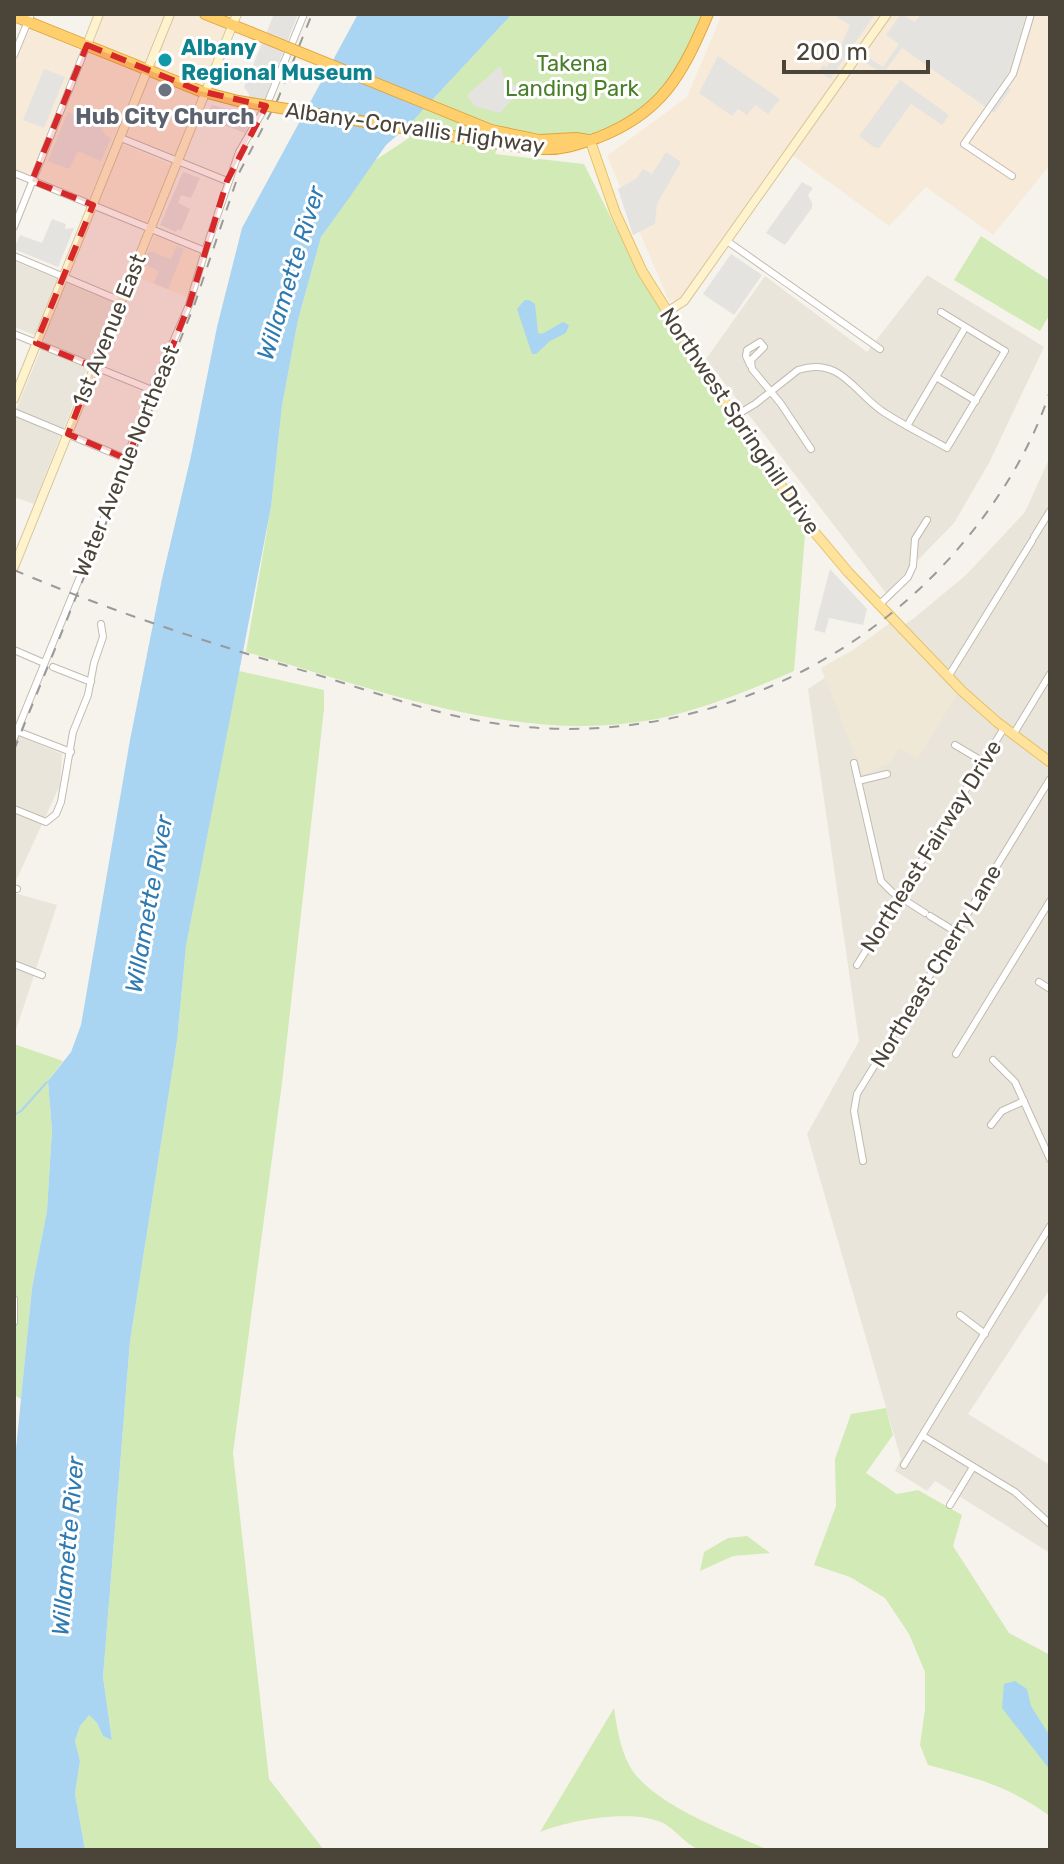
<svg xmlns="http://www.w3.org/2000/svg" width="1064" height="1864" font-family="Rubik,sans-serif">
<rect width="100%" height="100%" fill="#f6f3ec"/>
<!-- residential -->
<g fill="#eae5da">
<path d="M14,261L113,302L34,504L14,497V415L45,339L14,327Z"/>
<path d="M927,275L1044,347L989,463L954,523L886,593L706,359L765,276L867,352Z"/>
<path d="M1050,457V1289L968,1414L1050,1465V1553L935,1481L927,1491L895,1471L901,1459L807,1134L859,1041L808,689L913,619L966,575L1025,512Z"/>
<path d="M14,734L62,754L60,785L14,885Z"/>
<path d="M14,893L57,905L14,1036Z"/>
</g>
<!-- commercial -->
<g fill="#f7ead8">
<path d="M104,14H164L145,61L142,63L94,43Z"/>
<path d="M173,14H195L227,28L202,87L153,66Z"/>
<path d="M722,14H1050V165L993,235L926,187L889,226L787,151L679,300L669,301L607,156L687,97Z"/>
<path d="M30,28L80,50L31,172L27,175L14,169V65Z"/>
<path d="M89,52L140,72L89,199L38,178Z"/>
<path d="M150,76L198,96L175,155L126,136Z"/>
<path d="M122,144L172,165L147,223L98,203Z"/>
<path d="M155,235L202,254L189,298L136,277Z"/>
</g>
<!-- education -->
<path fill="#efe8d6" d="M890,623L958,693L918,759L899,748L889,763L863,775L821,668L853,650Z"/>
<!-- green -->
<g fill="#d2eab5">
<path d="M512,14H708L674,83L614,131L575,138L503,132L495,154L584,164L616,228L655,292L806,522L794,671C755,688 716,704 674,715C531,751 381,690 246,652L271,507L282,406L298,320L321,237L374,161L409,138V125Z"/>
<path d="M981,236L1050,281V314L1040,331L954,280Z"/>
<path d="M239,671L324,690V709L282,1083L233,1453L269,1779L324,1850H85L75,1794L80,1761L75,1741L80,1726L88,1714L97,1723L103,1736L112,1739L103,1677L130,1341L177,1041L186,946Z"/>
<path d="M14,1044L63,1061L48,1081L52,1130L47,1211L32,1288L21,1399L14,1395Z"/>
<path d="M886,1408L893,1435L866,1473L897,1494L918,1490L962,1515L953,1546L1009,1633L1050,1655V1816C1009,1786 976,1778 928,1765L920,1745L925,1709V1672L909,1634L885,1598L850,1577L814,1565L836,1506L835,1459L851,1414Z"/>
<path d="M747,1536L770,1553L733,1556L700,1571L704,1552L728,1538Z"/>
<path d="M614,1708C617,1729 621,1755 634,1773C663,1809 727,1831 768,1850C752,1850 715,1854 701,1850C686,1846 675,1828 661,1822C630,1809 570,1820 540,1832Z"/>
</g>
<!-- parking -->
<g fill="#e5e3e0">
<path d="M274,14H298L262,106L248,104L249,94L244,87Z"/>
<path d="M838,14H875L830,79L819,71L823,65L827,67L831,57L822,53L827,42L841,46L850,25L837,17Z"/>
<path d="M901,14L915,22L921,14H1026L1011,66L1003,83L1011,89L994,113L902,48L883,74L866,63L869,58L883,67L899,44L886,35Z"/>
<path d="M718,56L780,99L768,114L755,105L747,115L738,109L732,116L699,93Z"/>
<path d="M500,66L506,83L523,87L500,113L474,106L467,95Z"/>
<path d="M44,69L65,77L44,128L23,120Z"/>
<path d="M900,80L949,115L942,125L911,104L879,148L874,147L859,136Z"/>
<path d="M212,105L247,114L254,117L245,133L206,118Z"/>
<path d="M68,112L99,125L105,135L111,138L101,161L78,151L69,169L48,161Z"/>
<path d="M666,152L681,162L657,204L655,224L633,235L618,189L637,178L643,169L652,174Z"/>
<path d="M183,172L200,178L191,198L181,195L178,203L190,209L181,231L178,229L176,232L160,225Z"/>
<path d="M802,182L813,188L808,195L812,203V208L785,245L766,233Z"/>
<path d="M52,219L66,224L65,229L74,228L58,267L14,249L20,235L42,243Z"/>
<path d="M177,246L184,249L168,289L154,283L159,271L144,264L149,251L171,259Z"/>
<path d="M731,254L762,275L734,315L703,294Z"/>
<path d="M830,569L867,609L863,625L829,618L825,633L814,630Z"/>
</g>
<!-- water -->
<g fill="#a9d4f2">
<path d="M358,14H512L409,125L386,145L349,198L321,237L298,320L282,406L271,507L186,946L177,1041L130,1341L103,1677L112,1740L103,1736L97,1723L89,1715L80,1726L75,1741L80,1761L75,1794L85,1850H14V1469L32,1288L47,1211L52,1130L48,1081L71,1052L81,1025L130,740L162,579L191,456L217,327L242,228Z"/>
<path d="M525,300H529L535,304L538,333L542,334L563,322L569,325L566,333L550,341L536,354H532L517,309Z"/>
<path d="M1015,1681L1027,1689L1031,1706L1050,1736V1770L1002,1708L1004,1684Z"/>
</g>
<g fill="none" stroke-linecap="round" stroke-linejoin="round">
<!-- stream -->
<path stroke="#a9d4f2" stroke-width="2" d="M14,1115L21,1111L47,1082"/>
<!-- street casing -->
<g stroke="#c2bbae" stroke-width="8">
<g id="street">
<path d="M14,55L31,14"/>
<path d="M121,138L227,181"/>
<path d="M14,173L205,251"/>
<path d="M1012,176L964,144L1013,74L1031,14"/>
<path d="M14,227L87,45"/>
<path d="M727,241L880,349"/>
<path d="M14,256L121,301"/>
<path d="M14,334L152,390"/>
<path d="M750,365L746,356L747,350L760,342L764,347L751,360L752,369L781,404L811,449"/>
<path d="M936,377L976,401"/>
<path d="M14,412L127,459"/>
<path d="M735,416L755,404L798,370C840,356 854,392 882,411C903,425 926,436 947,448L1005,351L941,312"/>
<path d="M907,426L965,328"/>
<path d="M1034,537L1050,511"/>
<path d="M879,605L908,577L913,566L915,539L927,520"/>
<path d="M14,650L44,663"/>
<path d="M53,667L91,682"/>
<path d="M948,677L1032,541"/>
<path d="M14,730L71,752"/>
<path d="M1013,735L1050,674"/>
<path d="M14,738L102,523L152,390L189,305L205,251L239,152L267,104L304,14"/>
<path d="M955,745L982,761"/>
<path d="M854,763L881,881L892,892L925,913"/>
<path d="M858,781L887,774"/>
<path d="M14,809L46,822L56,814L61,802L73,732L88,695L94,663L103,637L101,624"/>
<path d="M14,888L17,889"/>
<path d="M930,916L956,932"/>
<path d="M14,964L42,975"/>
<path d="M857,965L1004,728"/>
<path d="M1039,982L1050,989"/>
<path d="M956,1054L1050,901"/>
<path d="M993,1060L1015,1082L1050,1159"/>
<path d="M991,1125L1002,1111L1024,1101"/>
<path d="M863,1161L854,1111L857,1094L1050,779"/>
<path d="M14,1299V1322"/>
<path d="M960,1315L985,1334"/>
<path d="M923,1436L1015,1492L1050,1524"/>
<path d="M904,1465L1050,1226"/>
<path d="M950,1505L973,1467"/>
</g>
</g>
<!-- secondary casing -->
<g stroke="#d6c79b" stroke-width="10">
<g id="secondary">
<path d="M87,45L99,14"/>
<path d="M667,312L684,301L887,14"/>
<path d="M14,399L170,14"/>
<path d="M14,567L237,14"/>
</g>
</g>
<!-- primary casing -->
<g stroke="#e6c16a" stroke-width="11">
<path id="primary" d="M590,140L615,212L642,271L716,389L806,522L848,572L962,691L997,722L1050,762"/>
</g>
<!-- highway casing -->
<g stroke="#e0a43c" stroke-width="12">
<g id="highway">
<path d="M205,14L250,32"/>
<path d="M14,16L200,91L238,101"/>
<path d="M491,130L539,140L576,138L588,140"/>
<path d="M488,142C506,144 525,148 543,149C563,150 579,144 597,138C662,113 682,75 708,14"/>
</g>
</g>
<!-- street -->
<use href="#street" stroke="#fff" stroke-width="6"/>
<!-- secondary -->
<use href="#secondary" stroke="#fff3cd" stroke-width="8"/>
<!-- primary -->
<use href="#primary" stroke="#ffe39c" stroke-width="9"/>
<!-- highway -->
<use href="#highway" stroke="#ffcf6e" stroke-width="10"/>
<!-- rail -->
<g stroke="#9a9a9a" stroke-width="2" stroke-dasharray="10 10" stroke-linecap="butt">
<path d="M14,570C106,609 199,640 294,668C358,686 421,711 486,722C634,747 784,703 899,607C963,554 1025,471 1050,391"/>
<path d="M14,750L194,306L239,173L278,99L312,14"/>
</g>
<!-- highway-bridge casing -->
<g stroke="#e0a43c" stroke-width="12" stroke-linecap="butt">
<g id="highway-bridge">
<path d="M250,32L491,130"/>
<path d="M238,101L488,142"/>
</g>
</g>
<!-- highway-bridge -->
<use href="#highway-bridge" stroke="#ffcf6e" stroke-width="10"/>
</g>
<!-- marked area -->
<path fill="#d62828" fill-opacity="0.2" stroke="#d62828" stroke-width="6" stroke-dasharray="16 10" stroke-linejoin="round" d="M87,45L200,91L266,106L227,181L189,305L127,459L68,434L94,367L36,343L93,205L32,181Z"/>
<!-- markers -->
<circle fill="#0f9aa8" stroke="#fff" stroke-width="3" cx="165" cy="60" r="8"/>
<circle fill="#6b7280" stroke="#fff" stroke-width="3" cx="165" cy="90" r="8"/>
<g text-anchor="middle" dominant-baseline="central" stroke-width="6" stroke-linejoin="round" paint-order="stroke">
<!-- culture labels -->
<g font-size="22" font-weight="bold" fill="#0d838f" stroke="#fff" text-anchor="start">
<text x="181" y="47">Albany<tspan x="181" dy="25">Regional Museum</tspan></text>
</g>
<!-- park labels -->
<g font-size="22" fill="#4a7f2a" stroke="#fff">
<text x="572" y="63">Takena<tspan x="572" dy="25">Landing Park</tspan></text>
</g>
<!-- worship labels -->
<g font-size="22" font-weight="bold" fill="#5b616d" stroke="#fff">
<text x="165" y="116">Hub City Church</text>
</g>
<!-- street labels -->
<g font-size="22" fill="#4b4439" stroke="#fff">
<text transform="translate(415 128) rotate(8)">Albany-Corvallis Highway</text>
<text transform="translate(109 330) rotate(-68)">1st Avenue East</text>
<text transform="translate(740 421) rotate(56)">Northwest Springhill Drive</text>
<text transform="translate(126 461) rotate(-68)">Water Avenue Northeast</text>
<text transform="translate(931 846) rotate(-58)">Northeast Fairway Drive</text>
<text transform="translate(936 966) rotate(-59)">Northeast Cherry Lane</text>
</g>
<!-- water labels -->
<g font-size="24" font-style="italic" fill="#2e7ab2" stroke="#fff">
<text transform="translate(291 273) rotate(-73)">Willamette River</text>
<text transform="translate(149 904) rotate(-80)">Willamette River</text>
<text transform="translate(68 1546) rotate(-85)">Willamette River</text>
</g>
</g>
<!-- border -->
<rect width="1064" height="1864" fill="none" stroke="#4b4439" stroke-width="32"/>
<!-- scale -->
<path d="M784 60v12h144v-12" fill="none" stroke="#4b4439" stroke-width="4"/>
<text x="796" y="60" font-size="24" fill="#4b4439" stroke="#ffffff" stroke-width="6" paint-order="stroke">200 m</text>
</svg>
